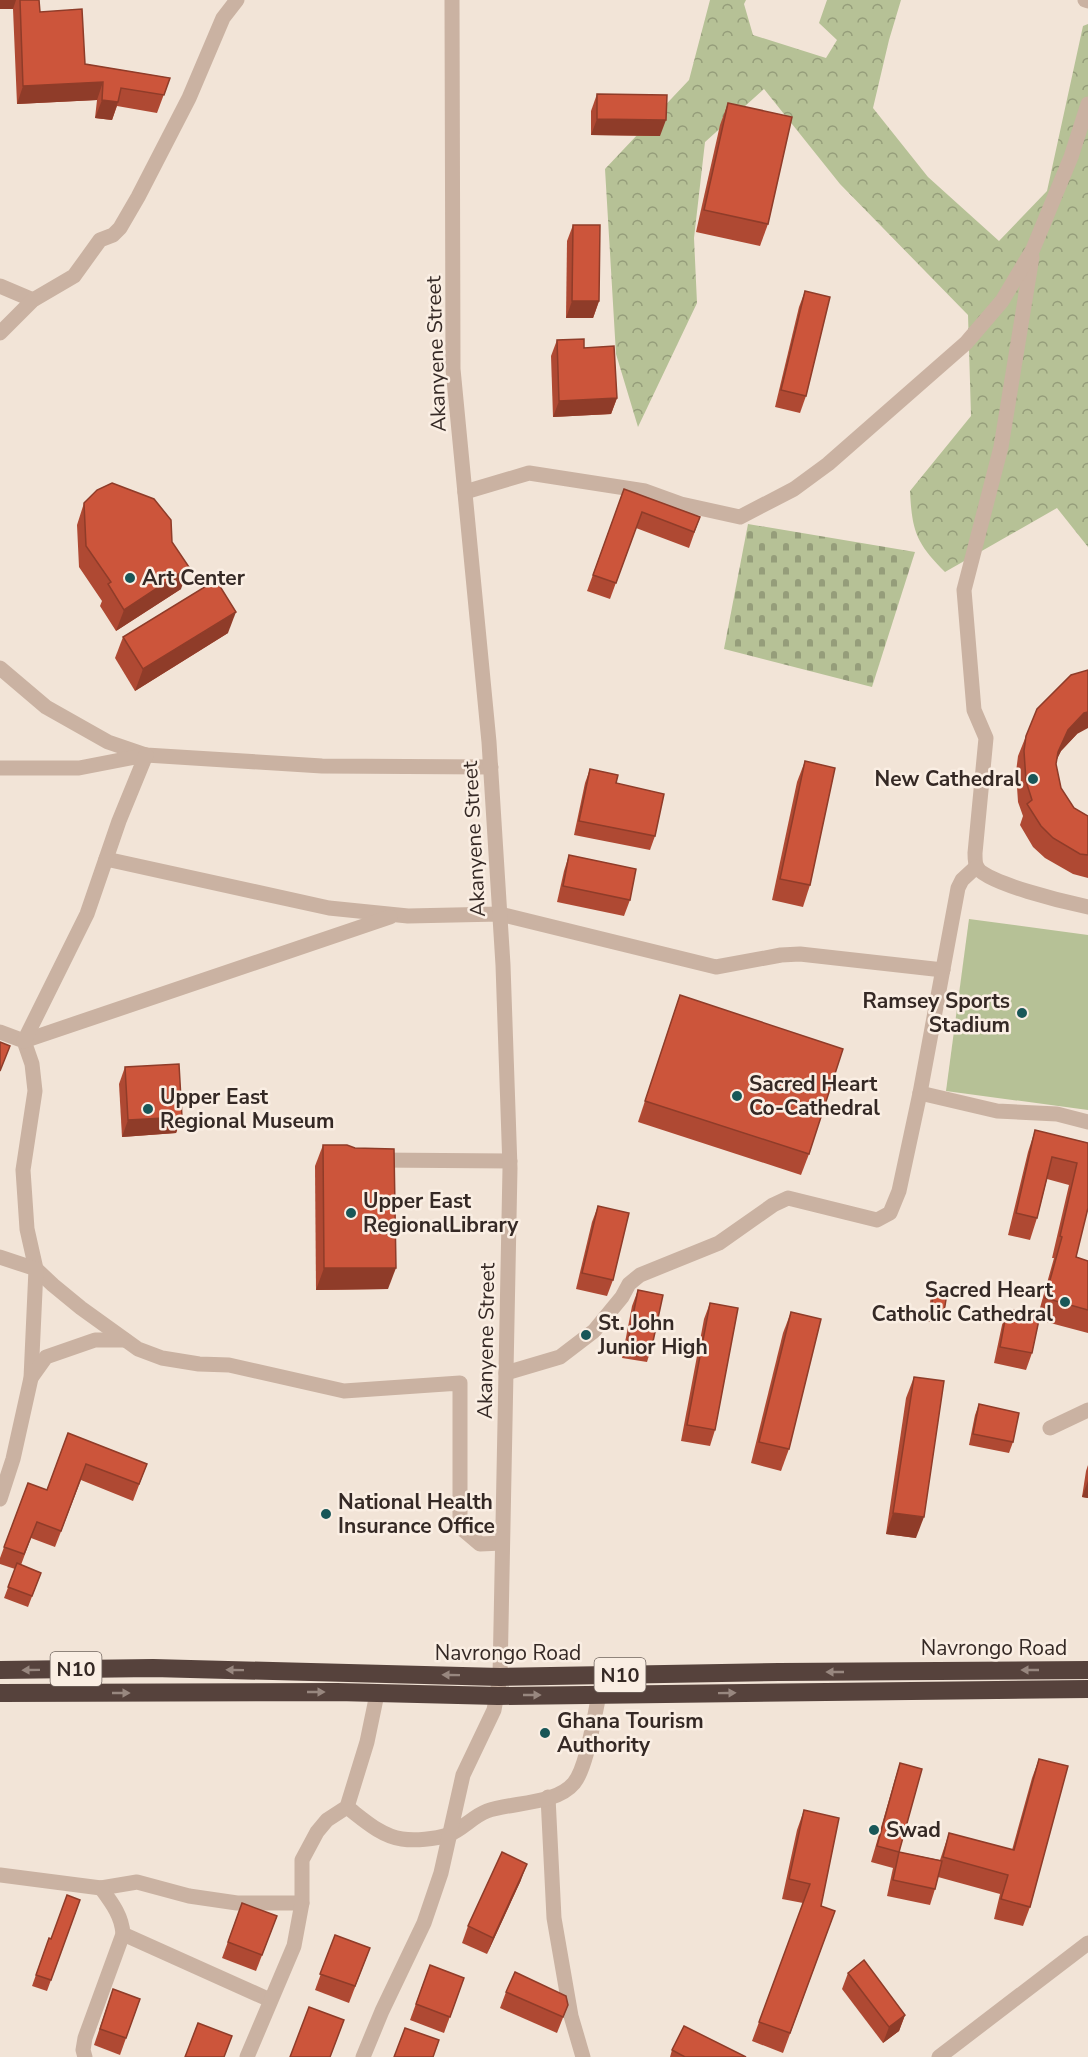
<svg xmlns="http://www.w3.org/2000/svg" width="1088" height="2057" font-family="'Nunito Sans',sans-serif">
<defs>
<pattern id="forest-crowns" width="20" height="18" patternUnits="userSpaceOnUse" patternTransform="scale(1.5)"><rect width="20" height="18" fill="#b6c196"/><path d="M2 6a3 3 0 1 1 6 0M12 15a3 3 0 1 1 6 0" fill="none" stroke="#959d7a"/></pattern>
<pattern id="cemetery-stones" width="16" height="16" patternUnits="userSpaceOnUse" patternTransform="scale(1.5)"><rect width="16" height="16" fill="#b6c196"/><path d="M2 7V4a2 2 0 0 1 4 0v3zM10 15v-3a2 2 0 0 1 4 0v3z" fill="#959d7a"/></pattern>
</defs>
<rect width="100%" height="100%" fill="#f2e4d7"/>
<!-- grass -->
<path fill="#b6c196" d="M969,919L1088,935V1110L946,1091Z"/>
<!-- forest -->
<path fill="url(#forest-crowns)" d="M710,0H746L744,4L753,35L826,58L837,40L819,23L827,0H901L889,40L873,108L928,177L999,241L1047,191L1083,26L1088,24V547L1057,508L945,572C916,543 912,531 910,491L971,416L968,315L840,184L764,89L705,142L694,238L697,303L638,427L616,354L605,169L689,80Z"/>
<!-- cemetery -->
<path fill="url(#cemetery-stones)" d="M748,524L915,552L872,687L724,649Z"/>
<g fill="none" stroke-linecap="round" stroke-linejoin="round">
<!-- minor -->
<g stroke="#cab2a2" stroke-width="15">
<path d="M1085,0L1088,1"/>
<path d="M1032,257L1001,447L964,590L974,710L986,738L975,853C975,857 975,864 977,867C984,883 1069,903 1088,907"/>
<path d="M0,286L33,300"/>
<path d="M0,333L33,300L74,276L100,240L113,235L120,228L138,197L189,98L223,18L237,0"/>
<path d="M465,492L529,473L645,491L681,504L740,517L794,489L828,464L966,343L1002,301L1033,249L1071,157L1088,104"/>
<path d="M0,668L46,707L108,742L146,755L322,766L491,767"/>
<path d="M0,768H79L146,755"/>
<path d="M106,859L329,908L408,916L500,914L716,967L781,955L800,954L943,970"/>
<path d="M0,1032L24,1041L32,1064L35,1091L23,1170L27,1229L36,1269L53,1285L81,1308L138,1349L162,1358L199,1364L229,1365L344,1391L460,1383V1527L480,1544L502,1543"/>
<path d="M24,1041L390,917"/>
<path d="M24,1041L87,914L119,821L146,755"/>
<path d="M920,1093L997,1111L1057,1114L1088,1122"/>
<path d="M375,1160L510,1161"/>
<path d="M0,1257L36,1269L31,1378L13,1459L0,1499"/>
<path d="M506,1373L560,1357L594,1331L622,1297L629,1284L640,1275L719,1243L773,1205L788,1198L877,1220L890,1213L899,1191L920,1093L958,888L962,880L976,867"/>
<path d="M31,1378L46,1357L95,1340H125"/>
<path d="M1050,1428L1088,1410"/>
<path d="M548,1797L554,1918L571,2016L583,2057"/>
<path d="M347,1807C364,1820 381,1836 402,1839C415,1841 435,1839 448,1835C462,1830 473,1816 487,1811C512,1802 556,1805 574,1783C587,1767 594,1717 599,1695"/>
<path d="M0,1875L101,1888L137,1882L189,1896L237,1903H302"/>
<path d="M123,1934L270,2000"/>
<path d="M85,2057L83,2050L85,2038L123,1934C122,1916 112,1903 101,1888"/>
<path d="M247,2057L294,1946L302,1903V1860L317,1832L327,1820L347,1807L367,1742L377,1694"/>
<path d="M363,2057L382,2011L424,1923L441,1873L463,1775L494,1710L500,1677L510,1168L503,965L489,742L453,369L452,0"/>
<path d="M939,2057L1088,1943"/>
</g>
<!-- highway -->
<g stroke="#56423c" stroke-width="18">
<path d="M0,1670L153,1668L500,1677L779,1672L1088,1670"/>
<path d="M0,1693L337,1692L498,1696L1088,1689"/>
</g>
</g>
<!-- wall -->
<g fill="#af4933">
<path d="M0,0H39L40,12L85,64L170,78L157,113L117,106L112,120L95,118L97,100L17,104L13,9Z"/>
<path d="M597,94L660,136L591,135V111Z"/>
<path d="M728,103L768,224L760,246L696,232L720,125Z"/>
<path d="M573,225L599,301L593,318H566L567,241Z"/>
<path d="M805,291L806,396L800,413L775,407L799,307Z"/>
<path d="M557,340L584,348L617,398L611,414L553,417L551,356Z"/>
<path d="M624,489L700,517L689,548L636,528L610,599L587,591Z"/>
<path d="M84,503L172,542L181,589L116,631L100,606L102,601L79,567L77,525Z"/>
<path d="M228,633L135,691L115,658L123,637Z"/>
<path d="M1077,734L1061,751L1057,759L1056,764L1061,788L1074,808L1088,816V878L1073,874L1045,858L1033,847L1020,825L1023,816L1018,802L1016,772L1018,756L1026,736Z"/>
<path d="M805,761L810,885L803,907L772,900L797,782Z"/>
<path d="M590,769L616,783L655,836L650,850L574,835L585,783Z"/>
<path d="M569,855L630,900L624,916L557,902L564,871Z"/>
<path d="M680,995L809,1154L801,1175L638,1122Z"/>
<path d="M125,1067L182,1117L176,1133L122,1137L119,1084Z"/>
<path d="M1035,1130L1088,1143L1076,1257L1088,1261V1333L1039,1320L1032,1353L1026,1370L994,1363L1002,1325L1007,1309L1038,1315L1054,1258H1052L1069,1185L1047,1179L1037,1218L1030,1240L1008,1235L1028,1152Z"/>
<path d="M323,1145L355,1148L388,1289L316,1290L315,1166Z"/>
<path d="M598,1206L613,1280L607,1296L576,1289L592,1222Z"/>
<path d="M935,1285L944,1312L940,1323L927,1321L931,1296Z"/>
<path d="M638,1290L652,1346L647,1362L622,1358L632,1306Z"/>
<path d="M710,1303L715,1430L710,1446L681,1441L704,1319Z"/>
<path d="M791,1312L789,1449L781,1471L751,1463L783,1333Z"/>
<path d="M914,1377L916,1538L886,1534L906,1398Z"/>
<path d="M979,1404L1013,1442L1009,1453L969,1445L975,1415Z"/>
<path d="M68,1433L147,1464L133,1501L81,1480L55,1547L31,1538L21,1565L41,1573L28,1607L4,1598L15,1569L0,1564V1558L28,1483L47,1490Z"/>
<path d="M1088,1465V1498L1082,1497L1086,1471Z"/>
<path d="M1039,1759L1030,1907L1023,1926L994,1919L1000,1894L938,1877L935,1889L930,1905L887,1896L893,1868L871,1862L895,1779L900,1763L899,1852L940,1860L949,1833L1012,1850L1032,1778Z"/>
<path d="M804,1810L821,1906L835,1911L783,2053L752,2041L803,1903L782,1899L797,1830Z"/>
<path d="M521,1880L487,1954L462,1943L468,1926Z"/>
<path d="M80,1900L47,1991L32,1986L49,1938L51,1939Z"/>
<path d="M242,1903L277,1916L256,1971L222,1958Z"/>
<path d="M335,1935L370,1948L349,2003L315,1990Z"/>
<path d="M430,1965L464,1978L444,2033L410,2020Z"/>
<path d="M848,1973L905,2015L899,2031L883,2043L842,1989Z"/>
<path d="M113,1989L140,1999L120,2055L94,2045Z"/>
<path d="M506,1992L568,2005L557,2033L500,2008Z"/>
<path d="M672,2050L746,2057H670Z"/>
</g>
<!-- shaded-wall -->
<g fill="#8f3c29">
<path d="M0,0H16L13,9H0Z"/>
<path d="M103,82L97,100L17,104L23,86Z"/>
<path d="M102,100L118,102L112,120L95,118Z"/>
<path d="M597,119L666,120L660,136L591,135Z"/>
<path d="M572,301H599L593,318H566Z"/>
<path d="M617,398L611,414L553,417L559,401Z"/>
<path d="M189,567L181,589L116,631L124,610Z"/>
<path d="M236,612L228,633L135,691L143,669Z"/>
<path d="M1088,712V728L1077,734L1061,751L1050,773L1058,752L1068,730L1084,713Z"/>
<path d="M182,1117L176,1133L122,1137L128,1120Z"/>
<path d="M324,1268H396L388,1289L316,1290Z"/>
<path d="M931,1310L944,1312L940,1323L927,1321Z"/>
<path d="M1088,1481V1498L1082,1497Z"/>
<path d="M893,1513L924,1517L916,1538L886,1534Z"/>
<path d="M527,1864L521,1880L487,1954L493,1938Z"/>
<path d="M905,2015L899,2031L883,2043L889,2027Z"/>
</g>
<!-- building -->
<g fill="#cc553b" stroke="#8f3c29" stroke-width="1.5">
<path d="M20,0H39L40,12L82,9L85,64L170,78L164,95L121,88L118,102L102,100L103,82L23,86Z"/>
<path d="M597,94L667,95L666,120L597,119Z"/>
<path d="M728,103L792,117L768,224L704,210Z"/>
<path d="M573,225H600L599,301H572Z"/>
<path d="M805,291L830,297L806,396L781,390Z"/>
<path d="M584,339V348L614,346L617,398L559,401L557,340Z"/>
<path d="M112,483L154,499L171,520L172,542L189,567L124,610L108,584L111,582L86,546L84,503L97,490Z"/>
<path d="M624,489L700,517L694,532L642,512L616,583L593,575Z"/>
<path d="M216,580L236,612L143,669L123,637Z"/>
<path d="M1088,670V712L1084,713L1068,730L1058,752L1056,764L1061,788L1074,808L1088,816V855L1080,854L1053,838L1041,826L1027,804L1032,800L1026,781L1024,751L1026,736L1037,709L1071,675Z"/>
<path d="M805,761L835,768L810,885L780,879Z"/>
<path d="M590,769L618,775L616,783L664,794L655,836L579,821Z"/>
<path d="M569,855L636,869L630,900L563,886Z"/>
<path d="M680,995L843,1049L809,1154L645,1101Z"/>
<path d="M0,1042L10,1046L0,1071Z"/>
<path d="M179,1064L182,1117L128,1120L125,1067Z"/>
<path d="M1035,1130L1088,1143V1208L1076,1257L1088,1261V1310L1045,1298L1062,1237L1060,1236L1077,1163L1052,1157L1037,1218L1016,1213Z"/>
<path d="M323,1145H347L355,1148L394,1149L396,1268H324Z"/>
<path d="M598,1206L629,1213L613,1280L582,1273Z"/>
<path d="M935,1285L948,1287L944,1312L931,1310Z"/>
<path d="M638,1290L663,1295L652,1346L628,1341Z"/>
<path d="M710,1303L738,1308L715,1430L687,1425Z"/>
<path d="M1007,1309L1040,1315L1032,1353L1000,1347Z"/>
<path d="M791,1312L821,1319L789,1449L759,1442Z"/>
<path d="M914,1377L944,1381L924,1517L893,1513Z"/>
<path d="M979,1404L1019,1413L1013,1442L973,1434Z"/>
<path d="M68,1433L147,1464L139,1484L86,1464L61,1531L37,1522L24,1554L4,1547L28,1483L47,1490Z"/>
<path d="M17,1563L41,1573L32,1596L8,1587Z"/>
<path d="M1039,1759L1068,1766L1030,1907L1001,1899L1008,1875L943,1857L949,1833L1014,1850Z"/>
<path d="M900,1763L922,1769L899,1852L877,1846Z"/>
<path d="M804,1810L839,1818L821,1906L835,1911L790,2033L759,2022L810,1884L789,1879Z"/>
<path d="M502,1852L527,1864L493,1938L468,1926Z"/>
<path d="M899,1852L942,1861L935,1889L893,1880Z"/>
<path d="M67,1895L80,1900L51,1980L36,1975L49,1938L51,1939Z"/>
<path d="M242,1903L277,1916L262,1955L228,1942Z"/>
<path d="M335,1935L370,1948L355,1986L320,1974Z"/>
<path d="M864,1960L905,2015L889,2027L848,1973Z"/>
<path d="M430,1965L464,1978L450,2017L416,2004Z"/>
<path d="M515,1972L566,1996L568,2005L563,2017L506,1992Z"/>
<path d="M113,1989L140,1999L126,2038L100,2029Z"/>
<path d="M309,2007L344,2020L330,2057H290Z"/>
<path d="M198,2023L232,2036L224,2057H185Z"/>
<path d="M684,2026L746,2057H685L672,2050Z"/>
<path d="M405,2028L439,2040L433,2057H394Z"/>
</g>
<!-- one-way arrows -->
<defs><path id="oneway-solid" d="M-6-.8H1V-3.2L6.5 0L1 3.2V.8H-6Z" transform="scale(1.5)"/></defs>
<g fill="#98877f">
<use href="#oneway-solid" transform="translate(31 1670) rotate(179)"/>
<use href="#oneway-solid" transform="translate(235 1670) rotate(-179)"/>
<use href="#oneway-solid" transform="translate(1030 1670) rotate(180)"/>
<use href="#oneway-solid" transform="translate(835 1672) rotate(180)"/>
<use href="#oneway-solid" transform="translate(451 1675) rotate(-179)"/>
<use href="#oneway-solid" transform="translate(316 1692)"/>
<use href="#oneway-solid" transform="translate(121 1693)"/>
<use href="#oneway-solid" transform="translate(727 1693) rotate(-1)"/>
<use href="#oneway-solid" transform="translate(532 1695)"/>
</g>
<!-- markers -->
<g fill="#195758" stroke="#faeee3" stroke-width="2">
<circle cx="130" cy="578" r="6"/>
<circle cx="1033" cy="779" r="6"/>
<circle cx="1022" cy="1013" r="6"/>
<circle cx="737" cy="1096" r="6"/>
<circle cx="148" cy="1109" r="6"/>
<circle cx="351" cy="1213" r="6"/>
<circle cx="1065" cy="1302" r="6"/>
<circle cx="586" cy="1335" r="6"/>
<circle cx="326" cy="1514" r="6"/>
<circle cx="545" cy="1733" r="6"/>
<circle cx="874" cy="1830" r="6"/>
</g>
<g text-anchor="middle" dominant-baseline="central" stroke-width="5" stroke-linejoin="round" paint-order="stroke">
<!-- shield labels -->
<g fill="#faeee3" stroke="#70645e" stroke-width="1.5">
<rect x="50.5" y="1652" width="51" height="34" rx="4.5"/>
<rect x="594.5" y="1658" width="51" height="34" rx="4.5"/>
</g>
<g font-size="20" font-weight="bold" fill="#352925">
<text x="76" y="1669">N10</text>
<text x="620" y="1675">N10</text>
</g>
<!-- street labels -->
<g font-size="21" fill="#352925" stroke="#faeee3">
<text transform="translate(436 354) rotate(-92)">Akanyene Street</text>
<text transform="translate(474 839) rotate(-93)">Akanyene Street</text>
<text transform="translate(486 1341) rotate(-89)">Akanyene Street</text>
<text x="994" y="1648">Navrongo Road</text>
<text x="508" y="1653">Navrongo Road</text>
</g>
<!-- poi labels -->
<g font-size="21" font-weight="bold" fill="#352925" stroke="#faeee3" text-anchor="start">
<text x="142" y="578">Art Center</text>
<text x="1021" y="779" text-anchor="end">New Cathedral</text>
<text x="1010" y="1001" text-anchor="end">Ramsey Sports<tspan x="1010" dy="24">Stadium</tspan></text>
<text x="749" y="1084">Sacred Heart<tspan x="749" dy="24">Co-Cathedral</tspan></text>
<text x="160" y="1097">Upper East<tspan x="160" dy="24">Regional Museum</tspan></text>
<text x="363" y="1201">Upper East<tspan x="363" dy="24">RegionalLibrary</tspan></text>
<text x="1053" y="1290" text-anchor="end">Sacred Heart<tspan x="1053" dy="24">Catholic Cathedral</tspan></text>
<text x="598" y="1323">St. John<tspan x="598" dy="24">Junior High</tspan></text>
<text x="338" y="1502">National Health<tspan x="338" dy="24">Insurance Office</tspan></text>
<text x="557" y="1721">Ghana Tourism<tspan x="557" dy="24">Authority</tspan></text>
<text x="886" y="1830">Swad</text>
</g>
</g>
</svg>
